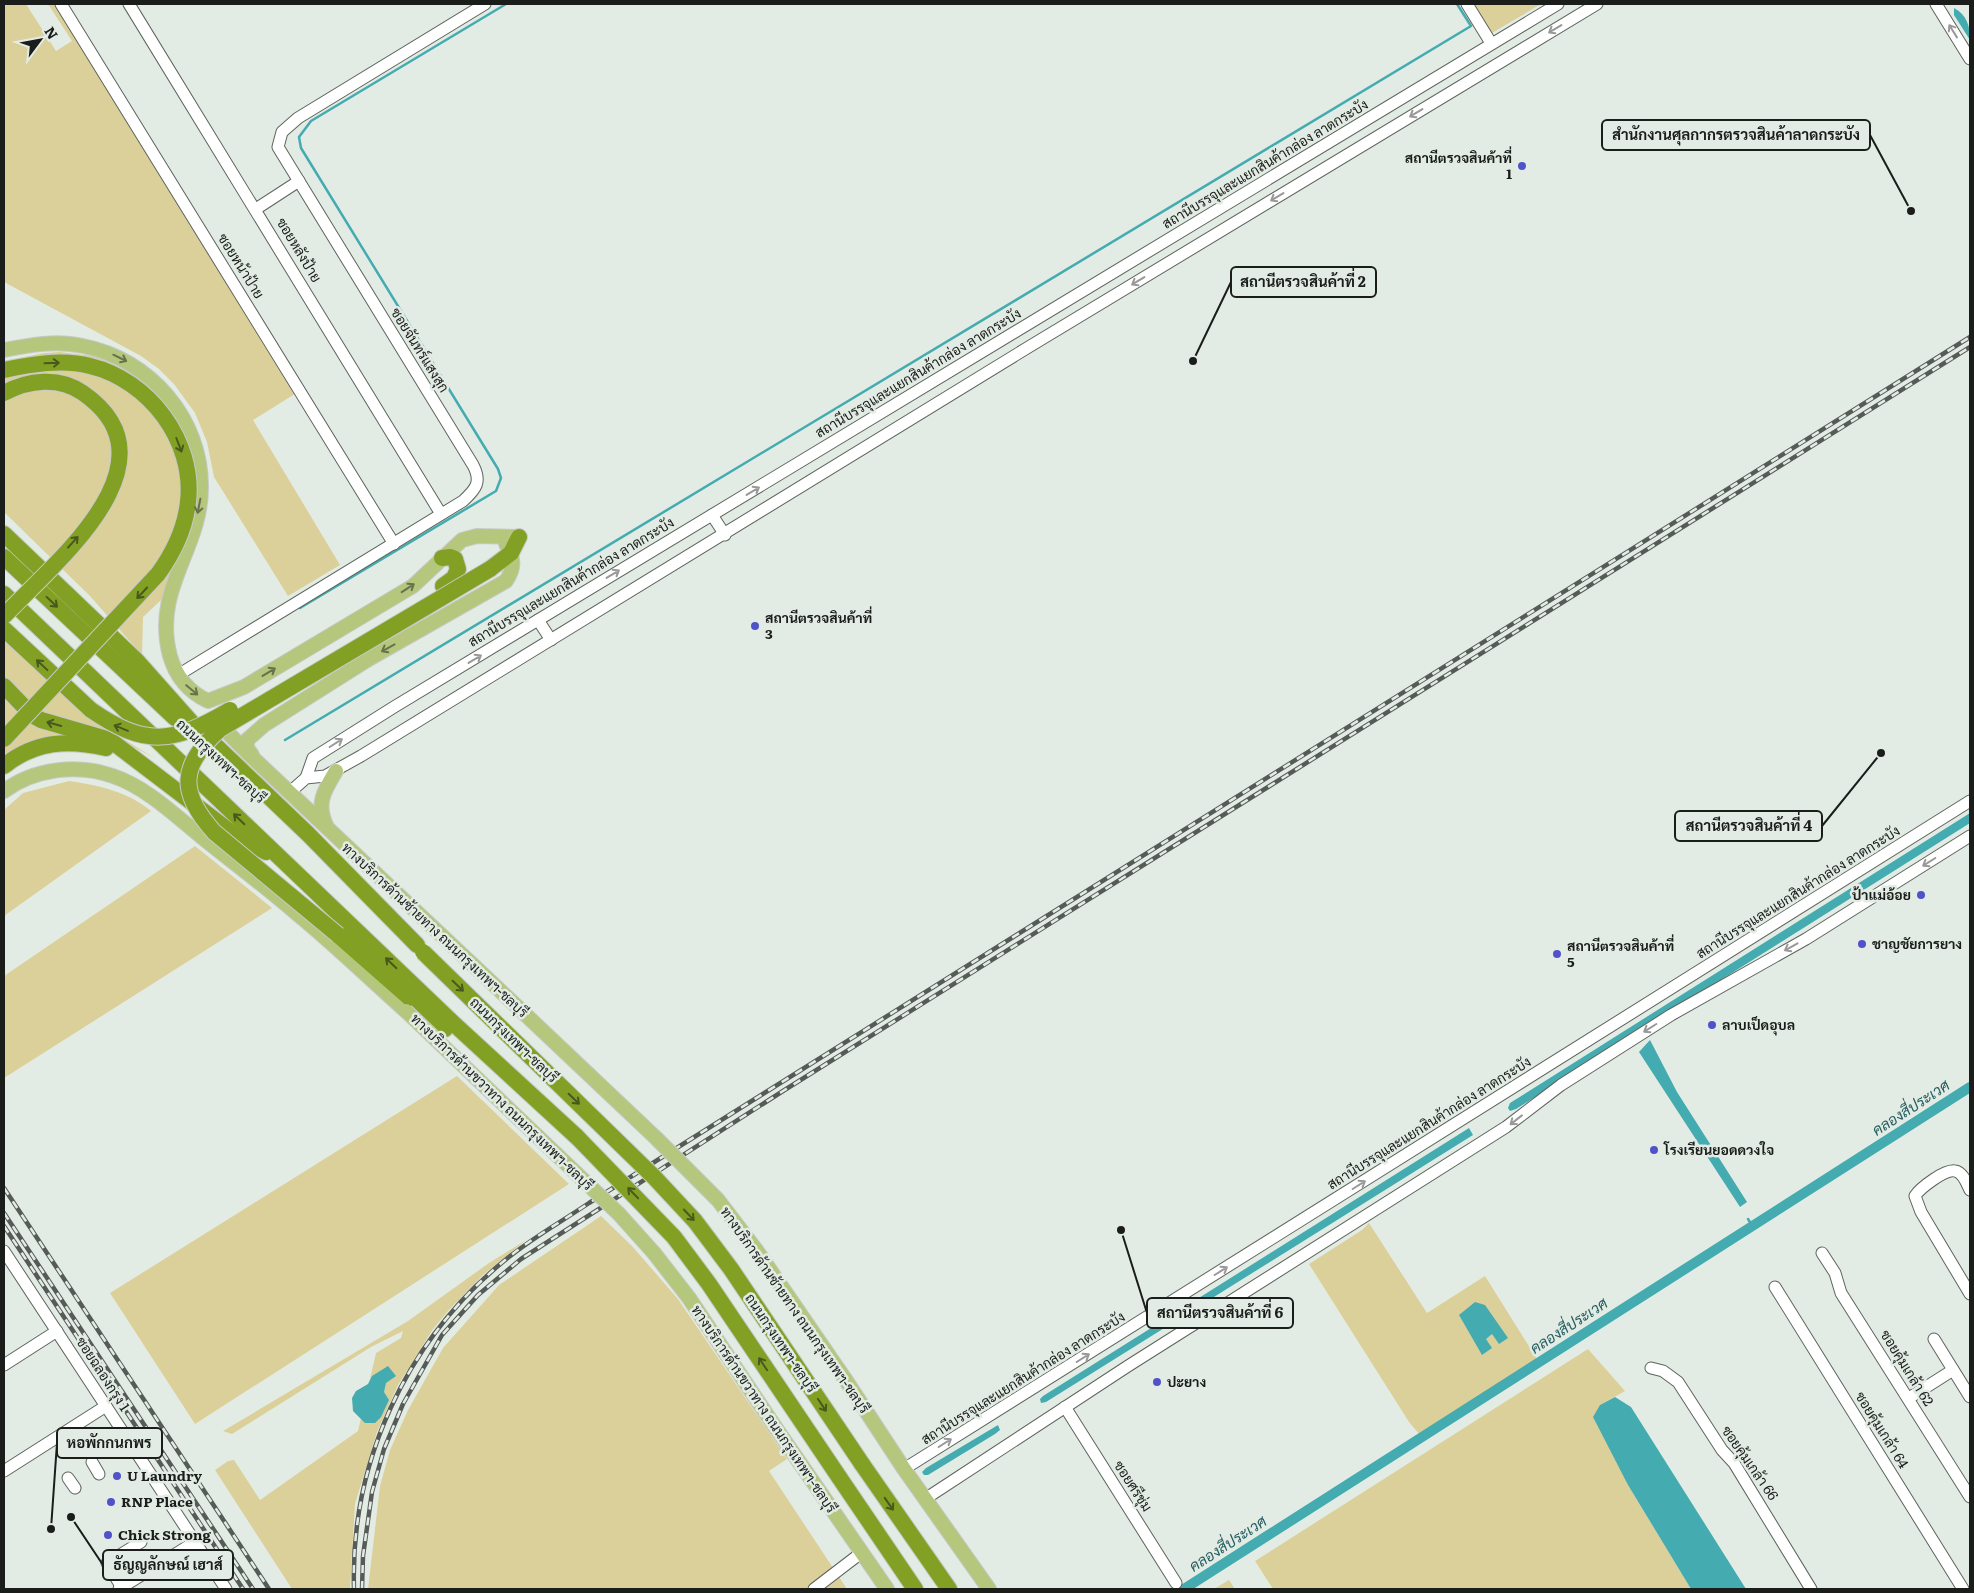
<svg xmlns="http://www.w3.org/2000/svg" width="1974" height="1593" viewBox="0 0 1974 1593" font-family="Literata,Sarabun,serif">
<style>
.green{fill:#dcd09a}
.water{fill:#44abb0}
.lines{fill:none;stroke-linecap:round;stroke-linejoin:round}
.stream{stroke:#44abb0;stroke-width:2.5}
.canal{stroke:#44abb0;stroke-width:10}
.minor-casing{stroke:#5d645d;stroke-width:13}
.major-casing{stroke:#c8c9c8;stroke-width:16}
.highway-casing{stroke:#c8c9c8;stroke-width:18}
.minor{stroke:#fff;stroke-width:11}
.major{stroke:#b4c77c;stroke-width:14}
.highway{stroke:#82a124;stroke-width:16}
.rail-casing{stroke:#575b57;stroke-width:4.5}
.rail{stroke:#e3ece4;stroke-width:2.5;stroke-dasharray:8;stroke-linecap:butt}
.major-bridge-casing{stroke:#c8c9c8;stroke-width:16;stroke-linecap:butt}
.highway-bridge-casing{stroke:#c8c9c8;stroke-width:18;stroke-linecap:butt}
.major-bridge{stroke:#b4c77c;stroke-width:14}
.highway-bridge{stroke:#82a124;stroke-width:16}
.oneway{stroke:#989998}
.oneway2{stroke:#67724b}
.oneway3{stroke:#49581e}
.poi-dot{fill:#4f52c8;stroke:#e3ece4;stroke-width:2}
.labels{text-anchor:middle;stroke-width:5;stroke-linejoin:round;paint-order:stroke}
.poi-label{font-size:14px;font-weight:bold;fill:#1a1d1a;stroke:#e3ece4;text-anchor:start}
.street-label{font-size:14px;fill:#1a1d1a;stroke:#e3ece4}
.water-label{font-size:15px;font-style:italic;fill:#255e61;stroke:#e3ece4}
.leader{fill:none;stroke:#1a1d1a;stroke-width:2}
.callout-dot{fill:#1a1d1a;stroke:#e3ece4;stroke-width:2}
.callout{fill:#e3ece4;stroke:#1a1d1a;stroke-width:2}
.callout-label{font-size:15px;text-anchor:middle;font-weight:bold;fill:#1a1d1a}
</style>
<rect width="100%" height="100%" fill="#e3ece4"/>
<g class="green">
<polygon points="10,4 26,4 56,51 72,41 48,4 61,4 298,392 253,420 340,565 288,596 214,477 207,442 195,413 174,384 159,369 141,356 4,282 4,6"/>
<polygon points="1474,4 1541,4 1492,33"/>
<polygon points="60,352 101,357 135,374 163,400 187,441 179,554 161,600 143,617 142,655 90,596 4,512 4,361 44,353"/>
<polygon points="4,638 86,716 156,759 119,739 42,712 4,679"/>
<polygon points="4,694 68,734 34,741 4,754"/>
<path d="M69,781C99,785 128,792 151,811L4,916V810L23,793Z"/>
<polygon points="195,846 272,908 4,1078 4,976"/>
<polygon points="457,1076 569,1184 195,1424 110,1293"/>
<polygon points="601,1216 632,1246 678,1299 787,1459 769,1471 847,1589 368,1589 380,1486 390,1450 408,1410 443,1348 499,1285"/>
<polygon points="1369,1223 1427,1313 1485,1276 1537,1359 1420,1435 1409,1422 1309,1264 1362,1230"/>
<polygon points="526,1240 483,1275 448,1311 433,1329 398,1385 377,1432 355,1504 350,1589 292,1589 215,1470 228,1461 234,1460 260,1500 358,1431 376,1353 401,1338 403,1331 371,1347 232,1434 223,1431 408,1321 489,1263"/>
<polygon points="1588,1349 1625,1391 1600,1405 1628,1485 1691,1589 1273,1589 1255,1561"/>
<polygon points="1229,1580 1235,1589 1214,1589"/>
</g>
<g class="water">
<path d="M1954,8C1967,15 1970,26 1970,40L1954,15Z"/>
<polygon points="1970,813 1970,823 1516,1109 1510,1111 1508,1108 1510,1103"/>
<polygon points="1650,1040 1677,1092 1747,1202 1740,1207 1639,1052"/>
<polygon points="1469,1128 1473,1135 1046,1402 1041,1403 1040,1399 1043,1396"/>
<polygon points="1475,1302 1485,1305 1508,1338 1499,1344 1492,1334 1486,1339 1492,1348 1482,1355 1459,1315"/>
<polygon points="388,1366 396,1376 386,1383 384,1392 389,1400 381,1417 375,1423 365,1423 353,1411 352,1398 356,1391 368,1384 372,1376"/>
<polygon points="1615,1397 1631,1407 1746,1589 1691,1589 1628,1485 1593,1417 1600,1405"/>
<polygon points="998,1425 1000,1430 995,1434 928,1475 924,1475 922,1472 926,1468"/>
</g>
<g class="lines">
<g class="stream">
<polyline points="300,608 496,491 501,478 498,469 301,148 299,137 311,121 506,4"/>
<polyline points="285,740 1471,26 1457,4"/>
<polyline points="1748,1219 1753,1227"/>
</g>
<polyline class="canal" points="1184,1589 1970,1087"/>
<g class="minor-casing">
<g id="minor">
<polyline points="61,4 394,544"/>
<polyline points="129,4 441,514"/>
<polyline points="1467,4 1491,43"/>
<polyline points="1936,4 1970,59"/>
<polyline points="256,209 299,181"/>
<polyline points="712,515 725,535"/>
<polyline points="538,620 551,640"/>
<path d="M178,675L463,501C476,489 482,482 473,465L278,147L282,132L298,118L485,4"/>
<polyline points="306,778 313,758 394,707 1558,4"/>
<polyline points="290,792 306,778 325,776 361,756 1027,348 1597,4"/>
<path d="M1970,1190C1967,1184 1963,1172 1955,1171C1945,1169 1920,1188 1915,1196L1921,1212L1970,1294"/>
<polyline points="4,1251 226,1589"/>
<polyline points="1822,1253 1835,1273 1841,1293 1970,1497"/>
<polyline points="1775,1287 1963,1589"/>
<polyline points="1934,1339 1970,1397"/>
<polyline points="4,1365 57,1331"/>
<polyline points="1651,1368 1663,1371 1678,1382 1722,1450 1734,1463 1811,1589"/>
<polyline points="1909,1398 1953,1370"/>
<polyline points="1065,1407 1176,1583"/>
<polyline points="92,1462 99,1474"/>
<polyline points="904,1469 1970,801"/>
<polyline points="4,1471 106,1406"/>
<polyline points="68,1478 75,1488"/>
<polyline points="925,1499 1128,1366 1506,1127 1561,1085 1671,1015 1806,939 1970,836"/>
<polyline points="122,1588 107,1563 141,1542"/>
<polyline points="119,1589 195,1542"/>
<polyline points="814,1589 861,1553"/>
</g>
</g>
<g class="major-casing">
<g id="major">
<path d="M4,350C30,345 56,340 83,346C150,359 202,419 201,488C201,550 152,589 170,656C176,677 189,692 208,701L244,687L413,586L462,540L477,536L519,537"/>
<polyline points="220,717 229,734 253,758 473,965"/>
<path d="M252,755L247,748V740L264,725L367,660L506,581C515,568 514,558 506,544"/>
<path d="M4,791C34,769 77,763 113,776C146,787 176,816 203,838C234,863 265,886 295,912C333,943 369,978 406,1011"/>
<path d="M326,825C316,803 324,791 336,771"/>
<polyline points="845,1379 904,1469 989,1589"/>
<polyline points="773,1424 887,1589"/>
</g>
</g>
<g class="highway-casing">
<g id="highway">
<polyline points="4,534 137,661 192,723 308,834 417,945"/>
<polyline points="4,557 175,718"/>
<polyline points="442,558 450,557 455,559 458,569 454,578 443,586"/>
<polyline points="490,569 511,553 519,537"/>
<polyline points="4,594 453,1023 577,1137"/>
<polyline points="4,629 91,710"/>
<polyline points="4,686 32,715 41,720 110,740 236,836 266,852"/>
<path d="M4,766C35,741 68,739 106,748"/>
<polyline points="338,935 445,1029"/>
<polyline points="862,1464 949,1589"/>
<polyline points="839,1477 915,1589"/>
</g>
</g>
<use href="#minor" class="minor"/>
<use href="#major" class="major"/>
<use href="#highway" class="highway"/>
<g class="rail-casing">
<g id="rail">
<polyline points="4,1188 269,1589"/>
<polyline points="4,1213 253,1589"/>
<polyline points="4,1226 243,1589"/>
<path d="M354,1589C350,1463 406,1341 504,1261C530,1239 561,1222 589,1203L1970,337"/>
<polyline points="362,1589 363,1556 372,1492 384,1449 403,1404 442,1335 478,1295 521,1259 783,1091 1970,347"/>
</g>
</g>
<use href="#rail" class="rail"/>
<g class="major-bridge-casing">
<g id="major-bridge">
<polyline points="473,965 656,1138 718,1200 757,1251 845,1379"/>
<polyline points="406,1011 619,1214 654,1253 689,1298 773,1424"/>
</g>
</g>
<g class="highway-bridge-casing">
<g id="highway-bridge">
<path d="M4,370C32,364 62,359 90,366C149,380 195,441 188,502C185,529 174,552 158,574L4,739"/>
<path d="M4,393C28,380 59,376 83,393C182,462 54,563 4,616"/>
<path d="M91,710C146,748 174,743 230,710"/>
<path d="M338,935L214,832C178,792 180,765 220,729L490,569"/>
<polyline points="423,952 654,1177 695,1221 731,1269 862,1464"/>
<polyline points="577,1137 674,1237 709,1284 839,1477"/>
</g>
</g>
<use href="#major-bridge" class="major-bridge"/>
<use href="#highway-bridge" class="highway-bridge"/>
</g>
<defs><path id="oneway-shaft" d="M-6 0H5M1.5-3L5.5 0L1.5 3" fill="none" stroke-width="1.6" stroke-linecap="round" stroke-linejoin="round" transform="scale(1.25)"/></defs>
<g class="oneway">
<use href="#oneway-shaft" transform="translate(1555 29) rotate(149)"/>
<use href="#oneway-shaft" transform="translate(1953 31) rotate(-122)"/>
<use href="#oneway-shaft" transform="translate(1416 113) rotate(149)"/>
<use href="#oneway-shaft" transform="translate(1277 197) rotate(149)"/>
<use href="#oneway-shaft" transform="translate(1138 281) rotate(149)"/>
<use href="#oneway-shaft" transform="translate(753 491) rotate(-31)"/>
<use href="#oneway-shaft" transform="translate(613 574) rotate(-31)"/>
<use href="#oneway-shaft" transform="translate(475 659) rotate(-31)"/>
<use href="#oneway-shaft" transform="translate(336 743) rotate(-32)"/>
<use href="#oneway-shaft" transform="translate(1929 862) rotate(148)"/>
<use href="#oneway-shaft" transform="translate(1791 947) rotate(151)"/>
<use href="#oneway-shaft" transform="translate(1650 1028) rotate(148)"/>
<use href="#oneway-shaft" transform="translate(1516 1120) rotate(142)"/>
<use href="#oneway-shaft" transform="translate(1359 1185) rotate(-32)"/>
<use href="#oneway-shaft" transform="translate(1221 1271) rotate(-32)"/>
<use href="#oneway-shaft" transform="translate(1083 1358) rotate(-32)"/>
<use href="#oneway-shaft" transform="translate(945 1443) rotate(-32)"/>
</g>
<g class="oneway2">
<use href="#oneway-shaft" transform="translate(120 358) rotate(26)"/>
<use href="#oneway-shaft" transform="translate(199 506) rotate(101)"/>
<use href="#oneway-shaft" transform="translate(408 588) rotate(-33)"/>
<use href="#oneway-shaft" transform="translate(388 648) rotate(151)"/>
<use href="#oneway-shaft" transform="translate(269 672) rotate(-31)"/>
<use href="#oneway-shaft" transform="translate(192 690) rotate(40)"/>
</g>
<g class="oneway3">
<use href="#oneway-shaft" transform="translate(52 363) rotate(-2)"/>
<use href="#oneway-shaft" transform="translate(179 445) rotate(69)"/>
<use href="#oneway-shaft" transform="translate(73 542) rotate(-48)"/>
<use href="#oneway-shaft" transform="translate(142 593) rotate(133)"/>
<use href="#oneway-shaft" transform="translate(52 602) rotate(43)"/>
<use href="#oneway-shaft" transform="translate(42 665) rotate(-137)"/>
<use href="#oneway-shaft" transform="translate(54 724) rotate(-164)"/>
<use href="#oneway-shaft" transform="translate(121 728) rotate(-158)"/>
<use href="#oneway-shaft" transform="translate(239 819) rotate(-136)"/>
<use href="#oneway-shaft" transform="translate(391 963) rotate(-136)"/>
<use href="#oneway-shaft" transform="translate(458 986) rotate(44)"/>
<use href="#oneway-shaft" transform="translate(574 1099) rotate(44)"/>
<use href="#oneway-shaft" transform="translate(633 1193) rotate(-134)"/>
<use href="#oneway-shaft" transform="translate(689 1215) rotate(47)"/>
<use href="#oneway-shaft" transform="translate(763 1364) rotate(-124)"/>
<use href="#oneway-shaft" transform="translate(822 1405) rotate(56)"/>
<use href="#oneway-shaft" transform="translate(889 1504) rotate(55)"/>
</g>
<g class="poi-dot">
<circle cx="1522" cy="166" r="5"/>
<circle cx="755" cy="626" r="5"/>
<circle cx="1921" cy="895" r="5"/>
<circle cx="1862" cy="944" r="5"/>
<circle cx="1557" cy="954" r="5"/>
<circle cx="1712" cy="1025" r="5"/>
<circle cx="1654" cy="1150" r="5"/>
<circle cx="1157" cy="1382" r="5"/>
<circle cx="117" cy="1476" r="5"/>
<circle cx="111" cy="1502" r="5"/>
<circle cx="108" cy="1535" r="5"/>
</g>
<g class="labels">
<g class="poi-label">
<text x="1512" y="163" text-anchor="end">สถานีตรวจสินค้าที่<tspan x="1512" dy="16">1</tspan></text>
<text x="765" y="623">สถานีตรวจสินค้าที่<tspan x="765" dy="16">3</tspan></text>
<text x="1911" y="900" text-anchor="end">ป้าแม่อ้อย</text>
<text x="1872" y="949">ชาญชัยการยาง</text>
<text x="1567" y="951">สถานีตรวจสินค้าที่<tspan x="1567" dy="16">5</tspan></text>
<text x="1722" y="1030">ลาบเป็ดอุบล</text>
<text x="1664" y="1155">โรงเรียนยอดดวงใจ</text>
<text x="1167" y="1387">ปะยาง</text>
<text x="127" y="1481">U Laundry</text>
<text x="121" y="1507">RNP Place</text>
<text x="118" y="1540">Chick Strong</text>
</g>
<g class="street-label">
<text transform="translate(1265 164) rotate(-31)" y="5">สถานีบรรจุและแยกสินค้ากล่อง ลาดกระบัง</text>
<text transform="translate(299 250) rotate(59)" y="5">ซอยหลังป้าย</text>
<text transform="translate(241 266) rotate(58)" y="5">ซอยหน้าป้าย</text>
<text transform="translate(420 350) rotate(58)" y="5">ซอยจันทร์แสงสุก</text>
<text transform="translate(918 373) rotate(-31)" y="5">สถานีบรรจุและแยกสินค้ากล่อง ลาดกระบัง</text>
<text transform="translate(571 582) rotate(-31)" y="5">สถานีบรรจุและแยกสินค้ากล่อง ลาดกระบัง</text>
<text transform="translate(221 761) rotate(43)" y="5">ถนนกรุงเทพฯ-ชลบุรี</text>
<text transform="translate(1798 892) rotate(-32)" y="5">สถานีบรรจุและแยกสินค้ากล่อง ลาดกระบัง</text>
<text transform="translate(435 930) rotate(43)" y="5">ทางบริการด้านซ้ายทาง ถนนกรุงเทพฯ-ชลบุรี</text>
<text transform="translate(514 1040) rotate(44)" y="5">ถนนกรุงเทพฯ-ชลบุรี</text>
<text transform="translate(502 1102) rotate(44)" y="5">ทางบริการด้านขวาทาง ถนนกรุงเทพฯ-ชลบุรี</text>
<text transform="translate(1429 1123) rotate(-32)" y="5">สถานีบรรจุและแยกสินค้ากล่อง ลาดกระบัง</text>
<text transform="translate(795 1310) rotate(55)" y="5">ทางบริการด้านซ้ายทาง ถนนกรุงเทพฯ-ชลบุรี</text>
<text transform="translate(781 1343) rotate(56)" y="5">ถนนกรุงเทพฯ-ชลบุรี</text>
<text transform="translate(1907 1368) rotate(58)" y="5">ซอยคุ้มเกล้า 62</text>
<text transform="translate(103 1374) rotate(57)" y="5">ซอยฉลองกรุง 1</text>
<text transform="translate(1023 1378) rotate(-32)" y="5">สถานีบรรจุและแยกสินค้ากล่อง ลาดกระบัง</text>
<text transform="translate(764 1409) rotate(56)" y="5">ทางบริการด้านขวาทาง ถนนกรุงเทพฯ-ชลบุรี</text>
<text transform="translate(1882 1430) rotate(58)" y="5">ซอยคุ้มเกล้า 64</text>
<text transform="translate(1750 1463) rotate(55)" y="5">ซอยคุ้มเกล้า 66</text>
<text transform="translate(1133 1486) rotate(57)" y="5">ซอยศรีชุ่ม</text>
</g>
<g class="water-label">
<text transform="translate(1911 1108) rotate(-33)" y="5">คลองสี่ประเวศ</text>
<text transform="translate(1569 1326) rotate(-33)" y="5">คลองสี่ประเวศ</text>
<text transform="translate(1228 1544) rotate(-33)" y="5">คลองสี่ประเวศ</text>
</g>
</g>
<path class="leader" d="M1911 211L1870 135M1193 361L1231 282M1881 753L1822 826M1121 1230L1147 1313M51 1529L57 1443M71 1517L103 1565"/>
<g class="callout-dot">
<circle cx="1911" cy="211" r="5"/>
<circle cx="1193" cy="361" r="5"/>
<circle cx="1881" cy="753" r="5"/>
<circle cx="1121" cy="1230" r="5"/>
<circle cx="51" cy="1529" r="5"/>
<circle cx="71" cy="1517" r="5"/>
</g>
<g class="callout">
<rect x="1602" y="120" width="268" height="30" rx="5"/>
<rect x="1231" y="267" width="145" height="30" rx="5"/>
<rect x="1675" y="811" width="147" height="30" rx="5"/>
<rect x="1147" y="1298" width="146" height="30" rx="5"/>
<rect x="57" y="1428" width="105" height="30" rx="5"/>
<rect x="103" y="1550" width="130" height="30" rx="5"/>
</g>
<g class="callout-label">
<text x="1736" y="140">สำนักงานศุลกากรตรวจสินค้าลาดกระบัง</text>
<text x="1303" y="287">สถานีตรวจสินค้าที่ 2</text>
<text x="1749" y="831">สถานีตรวจสินค้าที่ 4</text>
<text x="1220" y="1318">สถานีตรวจสินค้าที่ 6</text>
<text x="109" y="1448">หอพักกนกพร</text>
<text x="168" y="1570">ธัญญลักษณ์ เฮาส์</text>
</g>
<rect width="1974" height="1593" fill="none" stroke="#1a1d1a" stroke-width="10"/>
<g transform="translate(40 40) rotate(58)" stroke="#e3ece4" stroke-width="4" paint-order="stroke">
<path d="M0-4L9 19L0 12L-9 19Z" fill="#1a1d1a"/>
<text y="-8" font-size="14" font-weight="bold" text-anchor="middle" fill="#1a1d1a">N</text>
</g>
</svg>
